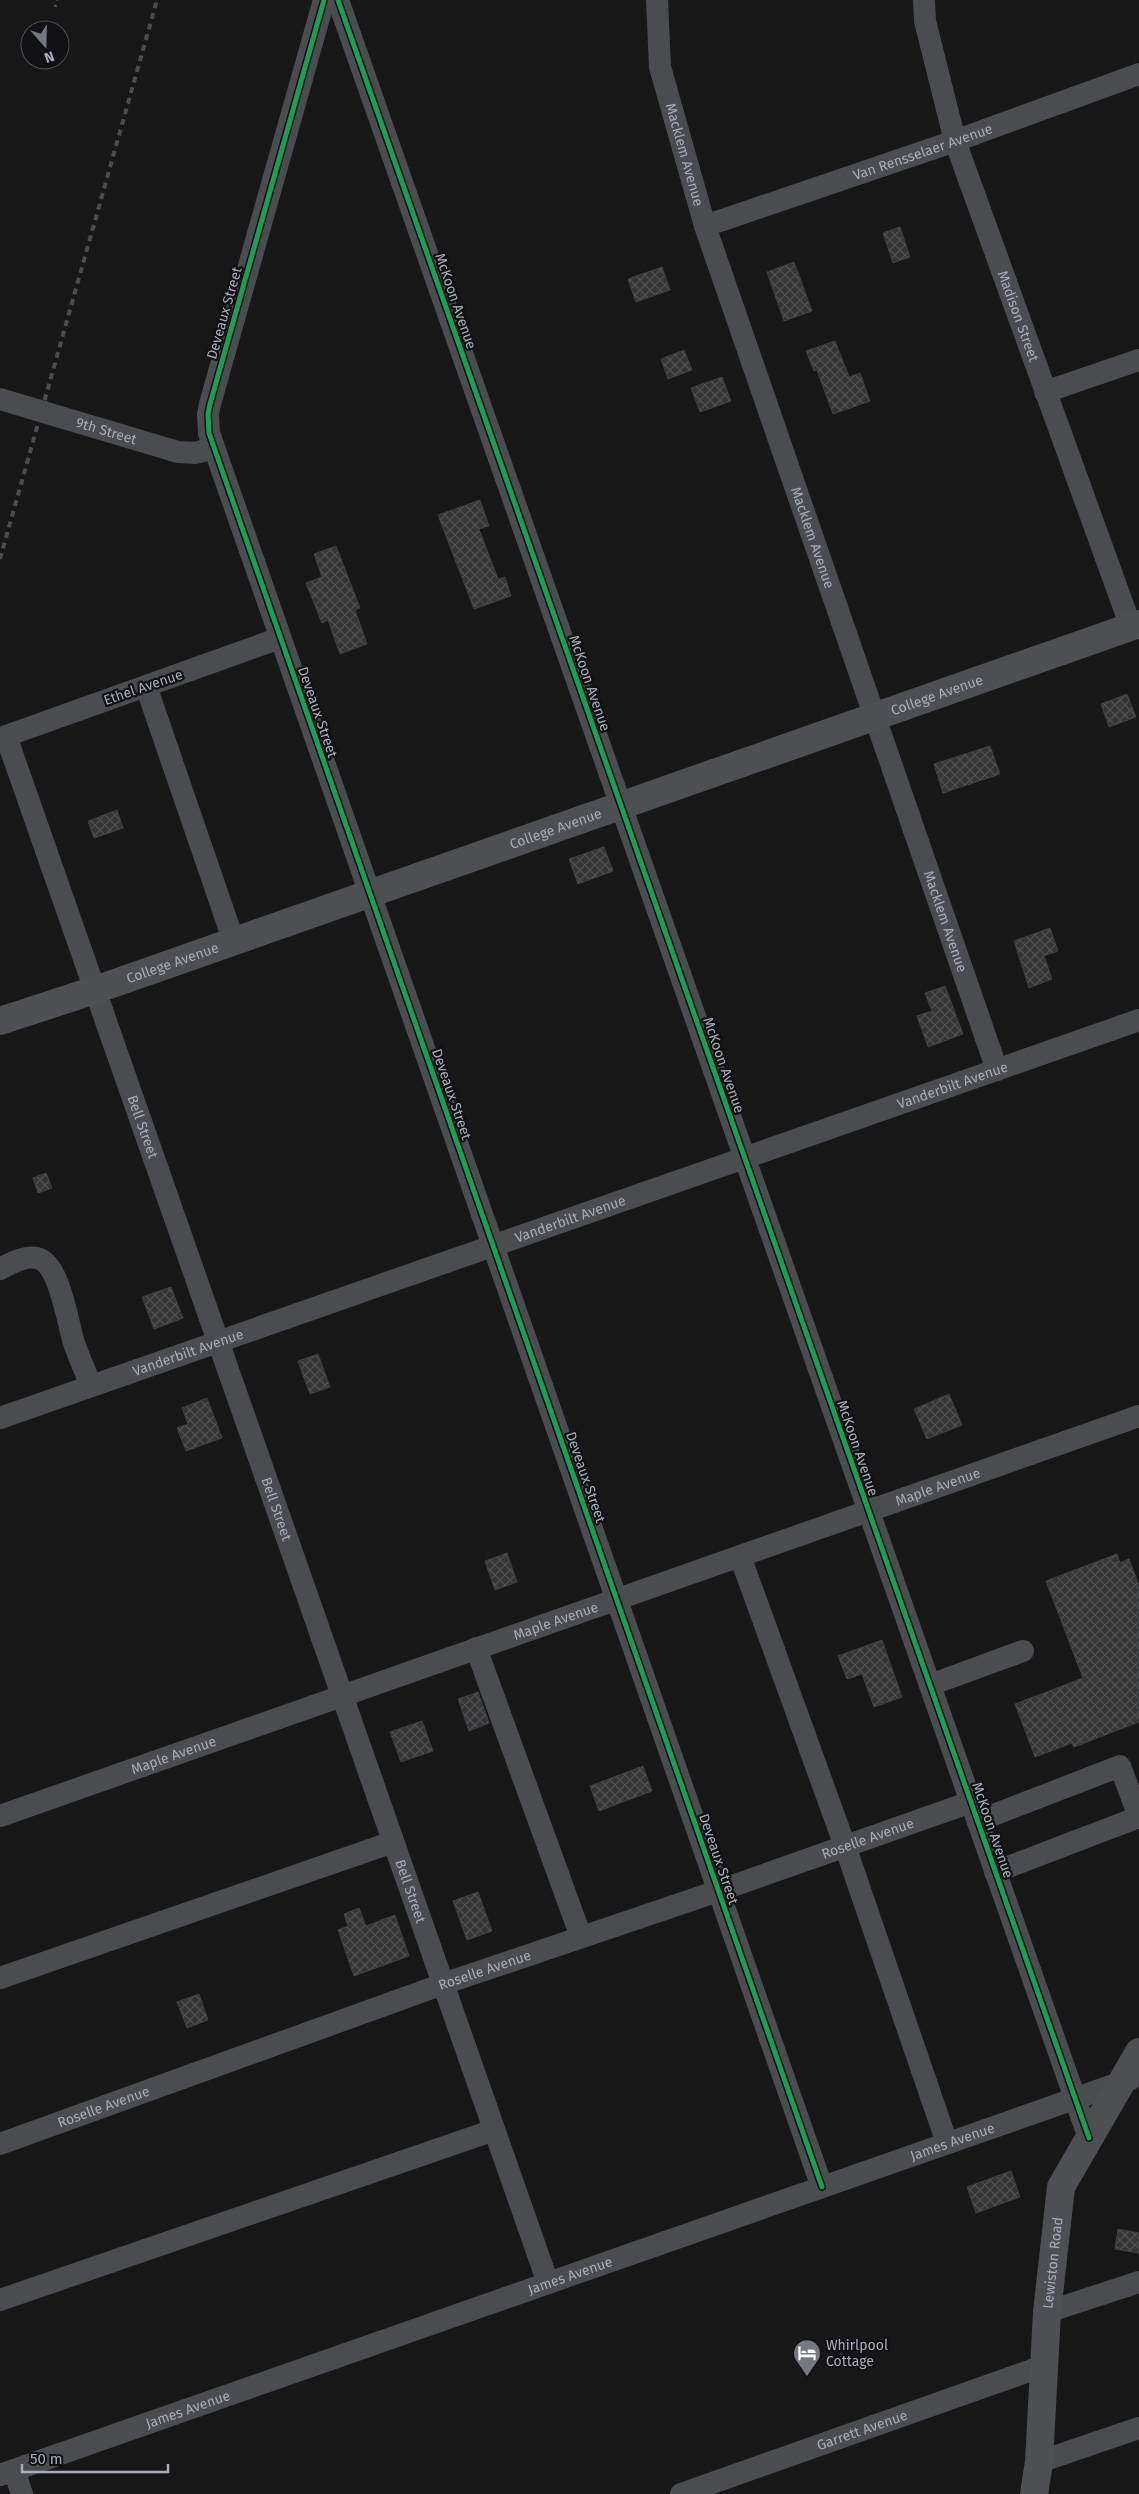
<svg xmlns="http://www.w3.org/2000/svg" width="1139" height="2494" viewBox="0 0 1139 2494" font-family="'Fira Sans',sans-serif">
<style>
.building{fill:url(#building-cross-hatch);stroke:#3f4043}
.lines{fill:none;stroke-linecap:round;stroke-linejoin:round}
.path{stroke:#4d4e52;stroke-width:3;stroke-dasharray:2.5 4;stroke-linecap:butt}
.minor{stroke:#4b4c50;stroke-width:22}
.major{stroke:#4d4f52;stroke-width:28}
.rail{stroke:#4b4c4f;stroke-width:4;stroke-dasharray:6 5;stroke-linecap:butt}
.cycleway-casing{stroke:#111113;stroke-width:8}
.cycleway{stroke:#1a9f57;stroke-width:5}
.labels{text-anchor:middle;stroke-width:4.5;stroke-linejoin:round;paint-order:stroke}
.street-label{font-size:14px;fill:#a8adb8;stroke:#111113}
.poi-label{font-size:14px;fill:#a8adb8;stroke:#111113;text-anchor:start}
</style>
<defs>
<pattern id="building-cross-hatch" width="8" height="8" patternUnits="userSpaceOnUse" patternTransform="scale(1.25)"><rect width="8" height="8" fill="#353536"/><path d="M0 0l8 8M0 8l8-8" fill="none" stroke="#4f5051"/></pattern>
</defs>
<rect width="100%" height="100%" fill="#171717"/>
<g class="building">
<polygon points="900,227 910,257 893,263 883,233"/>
<polygon points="794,262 812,311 784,321 767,272"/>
<polygon points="662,267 670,290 636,302 628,279"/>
<polygon points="835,341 849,377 860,373 870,401 833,414 817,370 814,371 806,351"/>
<polygon points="684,350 692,370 668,379 661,359"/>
<polygon points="722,377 731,401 700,412 691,388"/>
<polygon points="480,500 489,526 479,529 498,579 505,577 511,596 474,609 438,515"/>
<polygon points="336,546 360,608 355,610 367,644 340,654 328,620 322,623 306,583 322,577 314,554"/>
<polygon points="1127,694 1136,717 1109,727 1101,704"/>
<polygon points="990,746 1000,774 943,793 934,764"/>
<polygon points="117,810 123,828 94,838 88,821"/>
<polygon points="604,847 613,871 578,884 569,859"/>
<polygon points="1050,928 1058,951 1044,956 1052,979 1029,988 1014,941"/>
<polygon points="945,986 963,1034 928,1047 917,1016 932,1011 925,993"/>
<polygon points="46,1173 52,1188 38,1193 33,1178"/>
<polygon points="171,1287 183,1318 154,1329 142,1297"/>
<polygon points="318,1354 330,1387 310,1394 298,1361"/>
<polygon points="949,1394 962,1425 927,1439 914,1409"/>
<polygon points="207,1398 222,1438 186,1451 177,1428 188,1424 182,1408"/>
<polygon points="507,1553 517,1582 495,1590 485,1561"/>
<polygon points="1117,1554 1120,1563 1129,1559 1139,1585 1139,1722 1074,1747 1072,1743 1035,1757 1015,1704 1083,1678 1046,1581"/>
<polygon points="882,1640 902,1697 874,1707 862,1674 847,1679 838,1656"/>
<polygon points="478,1692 489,1723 469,1731 458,1699"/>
<polygon points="422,1721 433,1751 401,1762 390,1732"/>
<polygon points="643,1766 652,1791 599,1811 590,1786"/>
<polygon points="478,1892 492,1931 467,1940 453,1901"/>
<polygon points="359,1908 366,1926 395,1915 409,1956 354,1976 338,1930 348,1926 344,1914"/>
<polygon points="199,1994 208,2020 187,2028 177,2002"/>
<polygon points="1011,2171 1020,2197 976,2213 967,2187"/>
<polygon points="1118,2229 1139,2233 1139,2253 1115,2249"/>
</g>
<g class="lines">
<polyline class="path" points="55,7 57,0"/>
<g class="minor">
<polyline points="324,0 210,404 208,414 209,433 822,2187"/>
<polyline points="338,0 1089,2138"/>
<path id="s1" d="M657,0L660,67L705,226L997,1070"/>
<path id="s2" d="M924,0L925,21L955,141L1131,627"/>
<path id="s3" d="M705,226L955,141L1139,74"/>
<polyline points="1045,392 1139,360"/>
<path id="s4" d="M0,399L178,452L195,453L214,448"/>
<path id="s5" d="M280,638L6,736L548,2283"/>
<polyline points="146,686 234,942"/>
<path d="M0,1269C11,1263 27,1254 40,1259C60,1267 68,1324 74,1343C79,1358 86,1372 91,1386"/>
<path id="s6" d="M0,1418L1139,1020"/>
<polyline points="740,1556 845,1846 947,2143"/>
<polyline points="476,1648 581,1937"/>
<polyline points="930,1685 1023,1651"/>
<path id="s7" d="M0,1816L1139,1416"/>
<polyline points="978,1821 1120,1766 1139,1817 995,1872"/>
<polyline points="0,1978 393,1842"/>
<path id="s8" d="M0,2144L443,1984L718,1891L971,1802"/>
<polyline points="0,2300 494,2130"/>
<polyline points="1047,2312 1139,2282"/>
<polyline points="1039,2462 1139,2428"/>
<polyline points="14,2470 22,2494"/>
<path id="s9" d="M0,2475L1131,2079"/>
<path id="s10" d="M681,2494L1043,2366"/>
</g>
<g class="major">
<path id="s11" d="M0,1021L95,990L1139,624"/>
<path id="s12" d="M1034,2494L1039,2462L1047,2312L1061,2187L1139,2052"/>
</g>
<polyline class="rail" points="0,559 157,0"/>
<g class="cycleway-casing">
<g id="cycleway">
<polyline points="324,0 210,404 208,414 209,433 822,2187"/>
<polyline points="338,0 1089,2138"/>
</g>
</g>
<use href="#cycleway" class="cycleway"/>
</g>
<defs>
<g id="hotel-pin" transform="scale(1.4375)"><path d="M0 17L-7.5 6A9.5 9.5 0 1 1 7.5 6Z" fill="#757880" stroke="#111113"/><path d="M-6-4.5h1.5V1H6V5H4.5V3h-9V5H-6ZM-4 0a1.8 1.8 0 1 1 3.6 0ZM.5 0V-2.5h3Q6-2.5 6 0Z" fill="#fff"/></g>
</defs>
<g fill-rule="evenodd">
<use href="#hotel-pin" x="807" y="2353"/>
</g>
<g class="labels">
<g class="street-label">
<text dy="5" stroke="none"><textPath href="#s3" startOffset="230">Van Rensselaer Avenue</textPath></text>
<text dy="5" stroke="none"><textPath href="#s1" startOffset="158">Macklem Avenue</textPath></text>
<text transform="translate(456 301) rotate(71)" y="5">McKoon Avenue</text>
<text transform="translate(224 313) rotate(-74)" y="5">Deveaux Street</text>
<text dy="5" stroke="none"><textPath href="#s2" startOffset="331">Madison Street</textPath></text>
<text dy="5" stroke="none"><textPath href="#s4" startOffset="111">9th Street</textPath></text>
<text dy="5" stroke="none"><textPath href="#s1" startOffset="562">Macklem Avenue</textPath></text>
<text transform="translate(590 683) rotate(71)" y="5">McKoon Avenue</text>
<text transform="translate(143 687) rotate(-19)" y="5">Ethel Avenue</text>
<text dy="5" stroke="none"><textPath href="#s11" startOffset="992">College Avenue</textPath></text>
<text transform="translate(318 712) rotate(71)" y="5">Deveaux Street</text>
<text dy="5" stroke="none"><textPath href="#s11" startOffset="588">College Avenue</textPath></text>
<text dy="5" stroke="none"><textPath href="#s1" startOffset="968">Macklem Avenue</textPath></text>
<text dy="5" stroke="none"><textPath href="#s11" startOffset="182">College Avenue</textPath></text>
<text transform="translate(724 1065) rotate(71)" y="5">McKoon Avenue</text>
<text dy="5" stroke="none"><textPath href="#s6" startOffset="1009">Vanderbilt Avenue</textPath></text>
<text transform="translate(452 1094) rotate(71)" y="5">Deveaux Street</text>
<text dy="5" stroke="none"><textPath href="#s5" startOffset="705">Bell Street</textPath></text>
<text dy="5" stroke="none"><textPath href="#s6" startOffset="604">Vanderbilt Avenue</textPath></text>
<text dy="5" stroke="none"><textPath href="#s6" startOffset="199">Vanderbilt Avenue</textPath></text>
<text transform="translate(858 1448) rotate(71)" y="5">McKoon Avenue</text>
<text transform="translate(586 1477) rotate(71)" y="5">Deveaux Street</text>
<text dy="5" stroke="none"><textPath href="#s7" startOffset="994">Maple Avenue</textPath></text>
<text dy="5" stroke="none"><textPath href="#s5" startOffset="1110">Bell Street</textPath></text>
<text dy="5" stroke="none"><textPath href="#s7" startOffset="589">Maple Avenue</textPath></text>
<text dy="5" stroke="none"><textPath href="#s7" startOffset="184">Maple Avenue</textPath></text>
<text transform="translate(993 1830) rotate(71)" y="5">McKoon Avenue</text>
<text dy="5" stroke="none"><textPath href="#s8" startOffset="920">Roselle Avenue</textPath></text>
<text transform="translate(719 1859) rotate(71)" y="5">Deveaux Street</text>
<text dy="5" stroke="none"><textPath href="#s5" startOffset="1515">Bell Street</textPath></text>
<text dy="5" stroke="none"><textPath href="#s8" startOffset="515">Roselle Avenue</textPath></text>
<text dy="5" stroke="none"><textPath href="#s8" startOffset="110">Roselle Avenue</textPath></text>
<text dy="5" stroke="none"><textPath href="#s9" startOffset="1009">James Avenue</textPath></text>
<text dy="5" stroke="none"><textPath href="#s12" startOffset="232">Lewiston Road</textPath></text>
<text dy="5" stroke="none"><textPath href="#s9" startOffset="604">James Avenue</textPath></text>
<text dy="5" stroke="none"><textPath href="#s9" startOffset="199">James Avenue</textPath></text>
<text dy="5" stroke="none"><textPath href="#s10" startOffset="192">Garrett Avenue</textPath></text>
</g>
<g class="poi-label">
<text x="826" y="2350">Whirlpool<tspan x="826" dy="16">Cottage</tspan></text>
</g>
</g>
<g transform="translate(45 45) rotate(160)"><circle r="24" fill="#111113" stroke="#4d4f55"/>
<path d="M0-4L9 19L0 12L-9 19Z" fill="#757880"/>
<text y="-8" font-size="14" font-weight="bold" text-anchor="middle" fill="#a8adb8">N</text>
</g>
<path d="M22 2464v8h146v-8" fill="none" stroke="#a8adb8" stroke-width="2.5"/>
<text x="30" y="2464" font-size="15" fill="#a8adb8" stroke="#111113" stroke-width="4" paint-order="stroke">50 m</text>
</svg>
